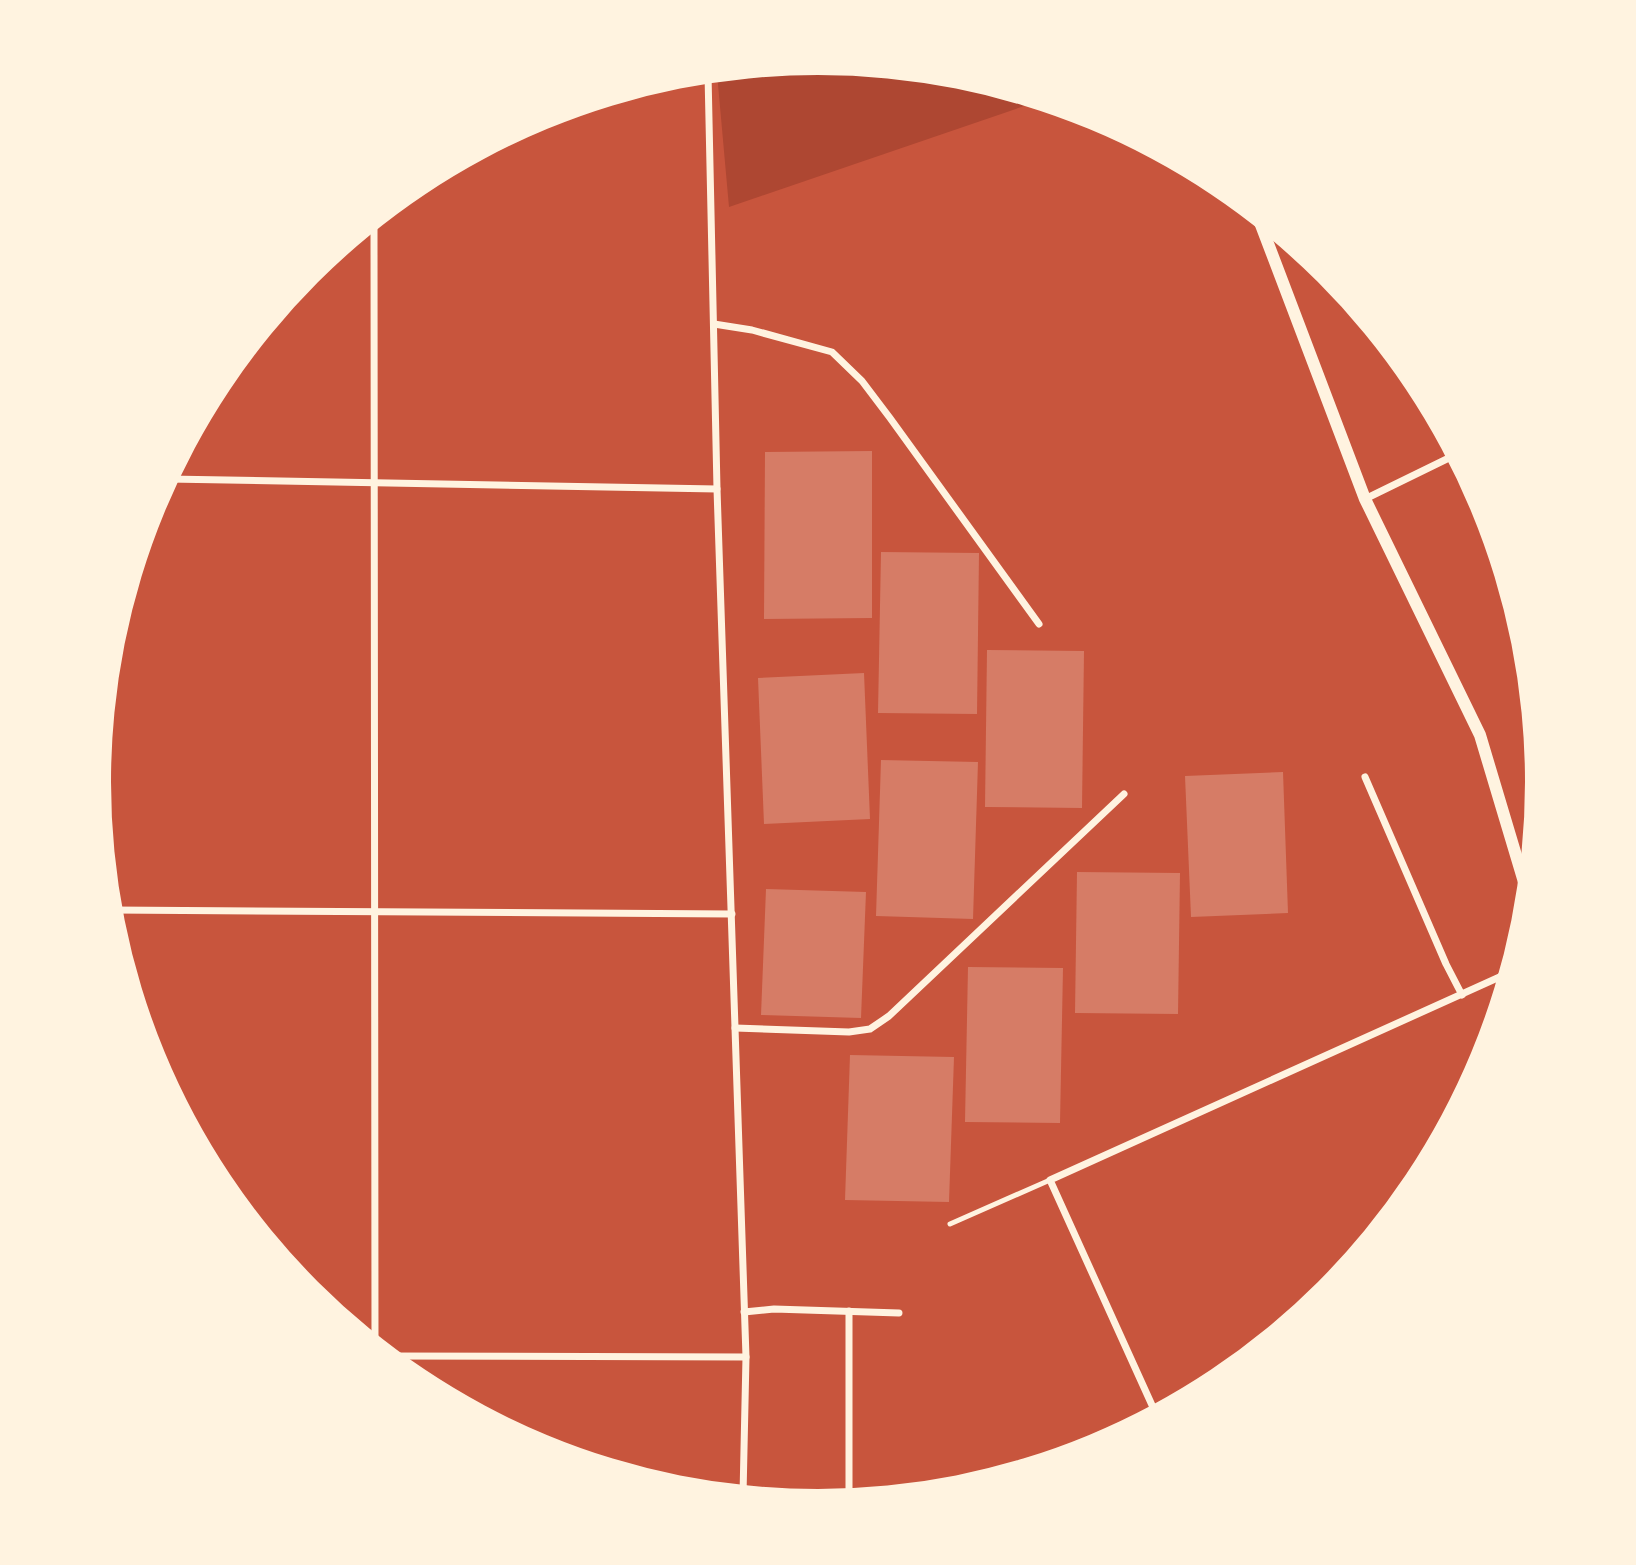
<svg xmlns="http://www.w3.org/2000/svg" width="1636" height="1565" viewBox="0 0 1636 1565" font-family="'Space Grotesk',sans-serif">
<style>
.green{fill:#ae4732}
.building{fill:#d67c66}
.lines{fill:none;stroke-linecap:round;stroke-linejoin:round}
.service{stroke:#fff3e0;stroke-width:5}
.minor{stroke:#fff3e0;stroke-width:7}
.tertiary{stroke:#fff3e0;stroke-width:12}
</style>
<rect width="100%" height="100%" fill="#c8553d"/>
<polygon class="green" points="818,63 959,77 1029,98 1033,103 729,207 717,73"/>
<g class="building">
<polygon points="872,451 872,618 764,619 765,452"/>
<polygon points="881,552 979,553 977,714 878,713"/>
<polygon points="987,650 1084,651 1082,808 985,807"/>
<polygon points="864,673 870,819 764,824 758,678"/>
<polygon points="881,760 978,762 973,919 876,916"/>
<polygon points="1283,772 1288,913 1191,917 1185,776"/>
<polygon points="1077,872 1180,873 1178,1014 1075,1013"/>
<polygon points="766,889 866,892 861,1018 761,1015"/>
<polygon points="968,967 1063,968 1060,1123 965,1122"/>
<polygon points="850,1055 954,1057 949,1202 845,1200"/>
</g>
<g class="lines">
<polyline class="service" points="950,1224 1050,1180"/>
<g class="minor">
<polyline points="708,74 717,489 746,1357 743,1495"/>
<polyline points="374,221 375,1345"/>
<polyline points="714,324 752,330 832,352 862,381 890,418 1039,624"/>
<polyline points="168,479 717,489"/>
<polyline points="1365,499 1455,455"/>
<polyline points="1365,777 1446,964 1462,995"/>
<polyline points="111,910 732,914"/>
<polyline points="735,1028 849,1032 870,1029 889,1016 1124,794"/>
<polyline points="849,1311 849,1499"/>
<polyline points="744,1312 774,1309 899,1313"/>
<polyline points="388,1356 746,1357"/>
<polyline points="1156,1414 1050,1180 1504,975"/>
<polyline points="1080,1451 1127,1429"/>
</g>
<g class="tertiary">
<polyline points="1258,217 1365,499 1480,735 1527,892"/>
<polyline points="1504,976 1507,977"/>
</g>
</g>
<path d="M0 0H1636V1565H0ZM111 782a707 707 0 1 1 1414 0a707 707 0 1 1-1414 0Z" fill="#fff3e0" fill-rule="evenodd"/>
</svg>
